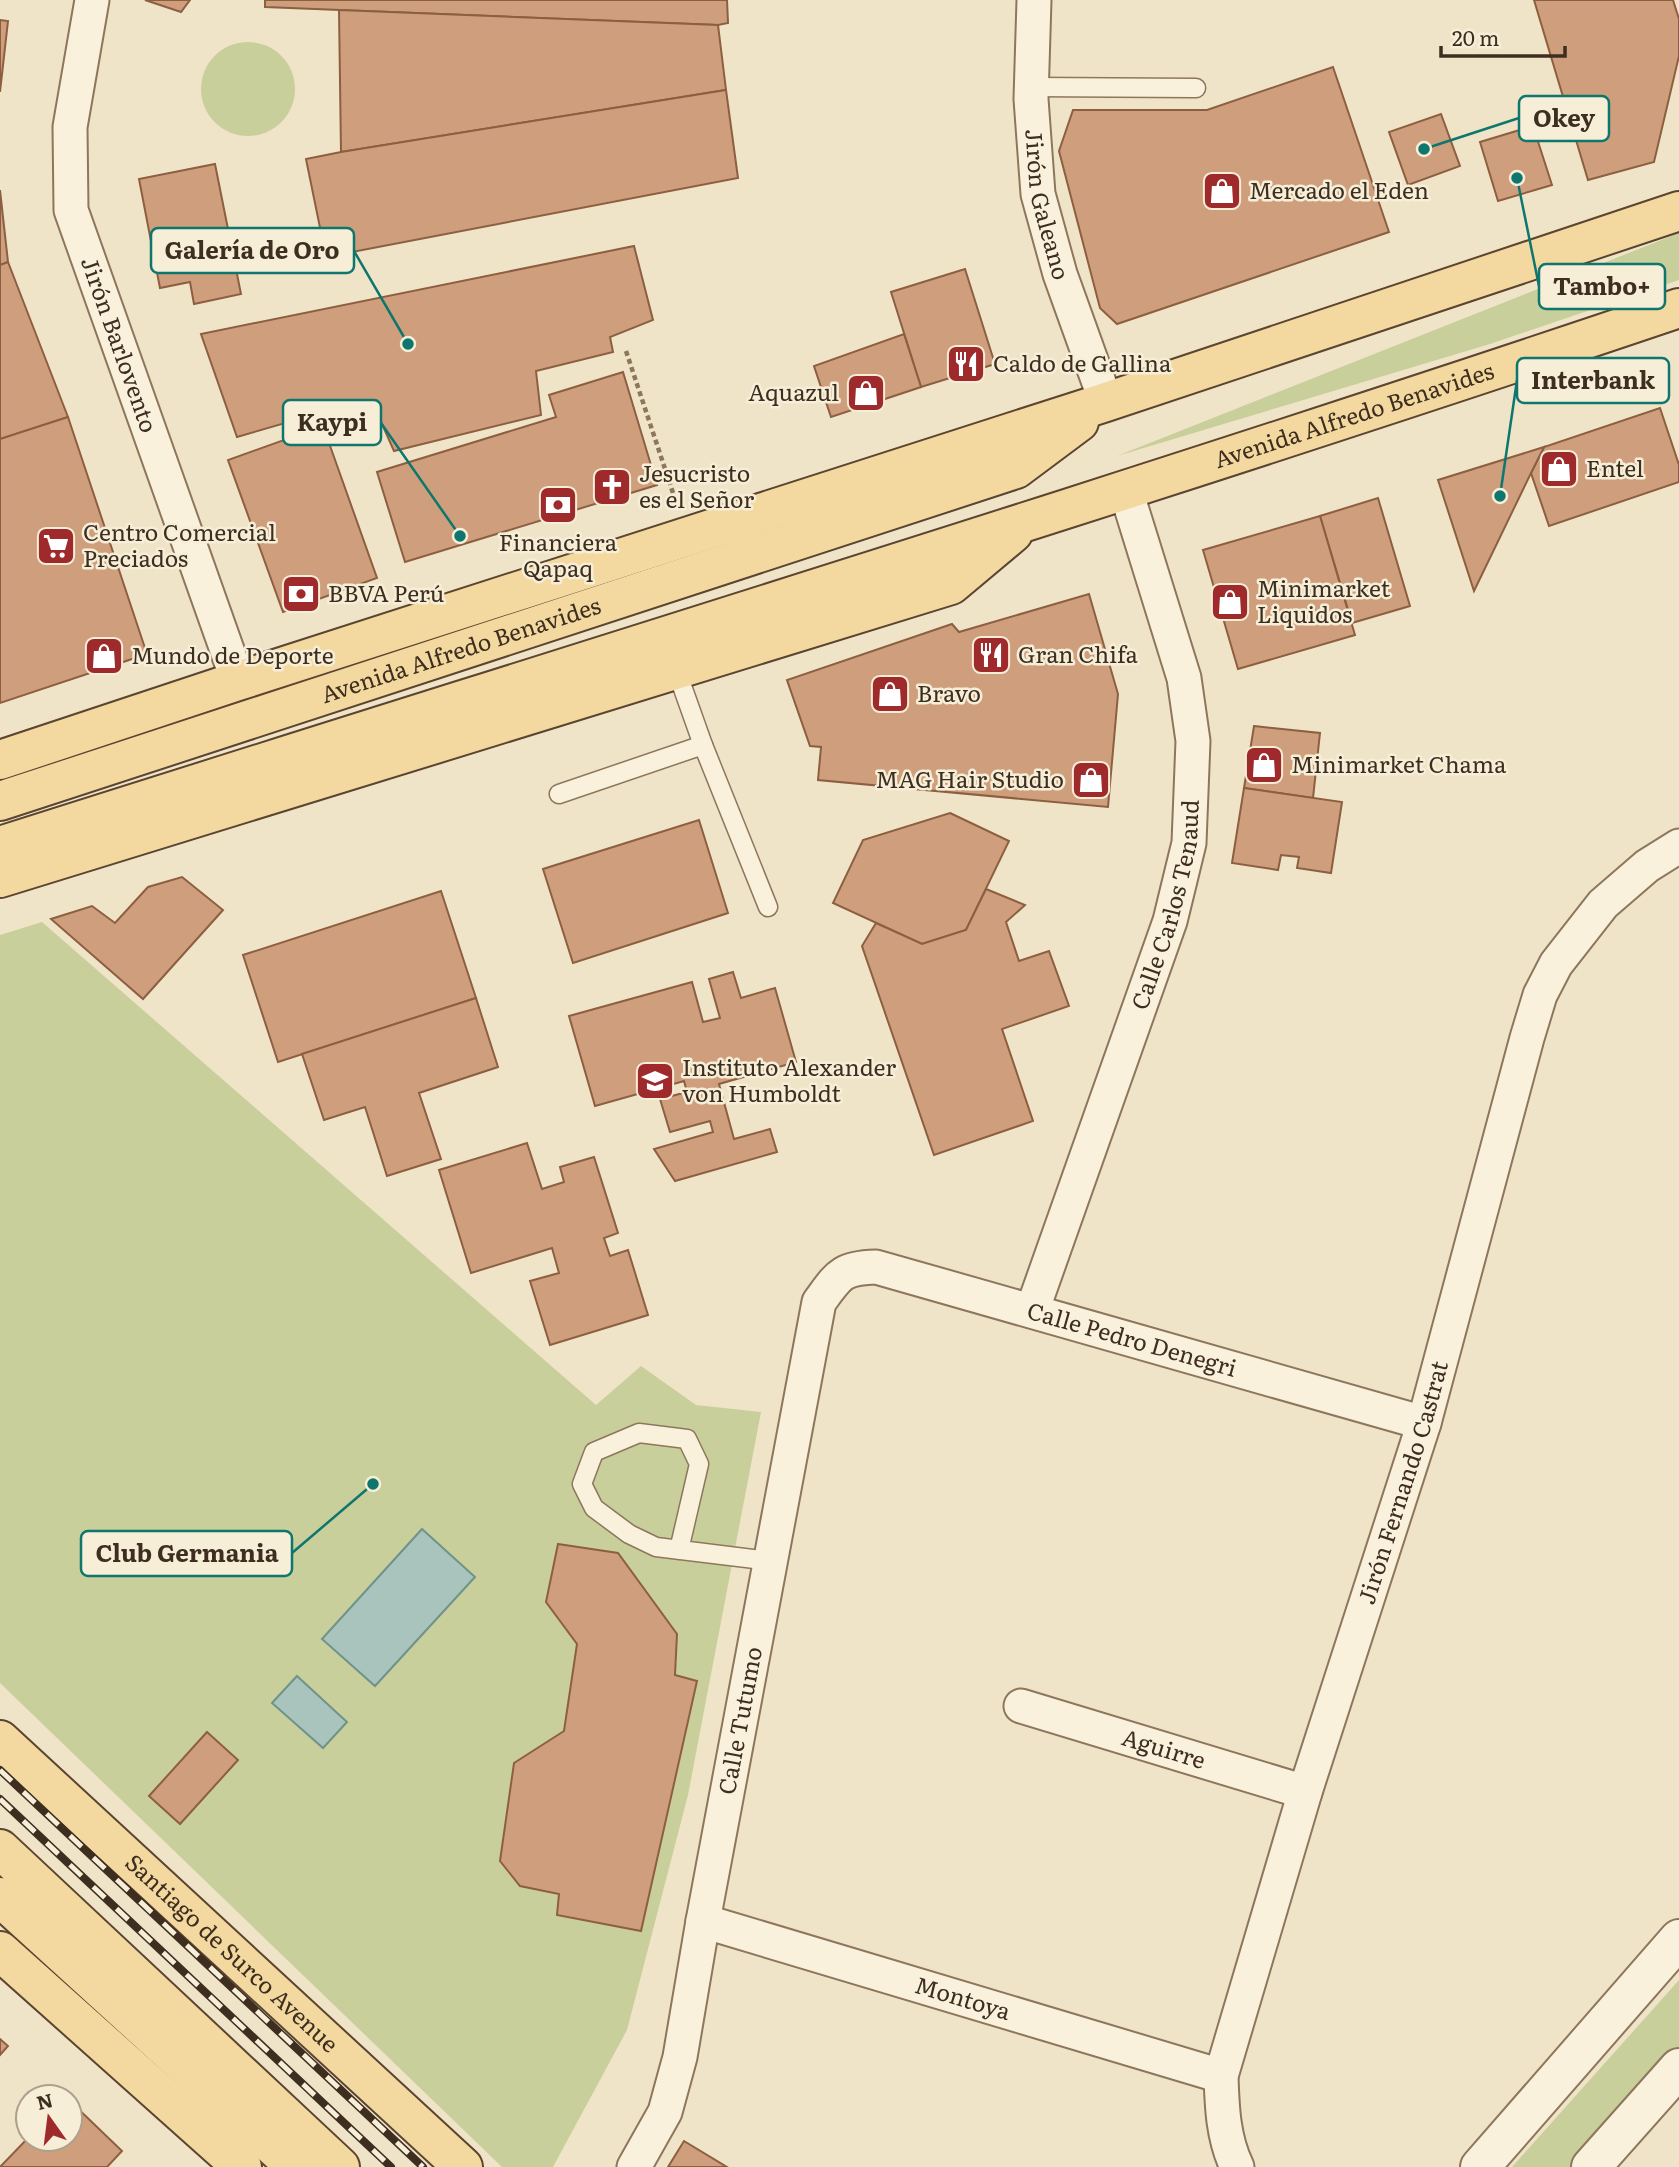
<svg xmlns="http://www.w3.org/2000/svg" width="1679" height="2167" viewBox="0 0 1679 2167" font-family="Literata,serif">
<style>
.green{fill:#c9cf9b}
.water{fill:#a9c4bc;stroke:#6f938a;stroke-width:2}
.building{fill:#cf9f7d;stroke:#8d5f41;stroke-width:2}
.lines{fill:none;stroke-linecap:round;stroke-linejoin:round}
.service-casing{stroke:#8d765c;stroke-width:21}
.minor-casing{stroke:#8d765c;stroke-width:37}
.tertiary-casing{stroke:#8d765c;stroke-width:42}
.primary-casing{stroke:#5b4430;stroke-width:42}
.path{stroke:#8d765c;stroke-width:4.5;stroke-dasharray:5 3.5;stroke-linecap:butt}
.service{stroke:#faf1dc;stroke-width:18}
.minor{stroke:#faf1dc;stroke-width:33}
.tertiary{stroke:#faf1dc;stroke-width:38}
.primary{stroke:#f3d9a0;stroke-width:38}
.rail-casing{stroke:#3d2e20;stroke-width:8}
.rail{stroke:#f7eed8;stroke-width:5;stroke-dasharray:16;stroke-linecap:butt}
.labels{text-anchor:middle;stroke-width:5;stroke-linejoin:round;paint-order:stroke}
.poi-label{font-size:23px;fill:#3d2e20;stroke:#f7eed8;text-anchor:start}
.street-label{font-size:23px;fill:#3d2e20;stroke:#f7eed8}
.leader{fill:none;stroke:#0f766e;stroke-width:2.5}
.callout-dot{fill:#0f766e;stroke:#f7eed8;stroke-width:2.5}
.callout{fill:#f7eed8;stroke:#0f766e;stroke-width:2.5}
.callout-label{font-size:24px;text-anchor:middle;font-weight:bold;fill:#3d2e20}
</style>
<rect width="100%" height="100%" fill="#f0e4c8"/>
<g class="green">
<circle cx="248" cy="89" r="47"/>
<polygon points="1679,233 1679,280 1490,344 1117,456"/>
<polygon points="42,922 596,1405 641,1366 696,1405 761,1412 688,1795 627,2030 553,2167 502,2167 0,1683 0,935"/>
<polygon points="1679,1980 1679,2048 1570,2167 1512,2167"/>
</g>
<g class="water">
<polygon points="422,1529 475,1577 375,1686 322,1639"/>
<polygon points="297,1676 347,1722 323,1748 272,1703"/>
</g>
<g class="building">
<polygon points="145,0 190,0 181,12"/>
<polygon points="265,0 727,0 728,23 718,25 265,7"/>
<polygon points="1534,0 1673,0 1679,19 1679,56 1654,162 1588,180"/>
<polygon points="339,10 718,25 726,90 341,152"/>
<polygon points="0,20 8,21 0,92"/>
<polygon points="1333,67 1389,232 1117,324 1100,308 1059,151 1073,110 1207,110"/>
<polygon points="726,90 738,178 326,257 306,159 341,152"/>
<polygon points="1441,114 1460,166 1408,185 1389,132"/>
<polygon points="1533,126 1552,185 1498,201 1480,142"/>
<polygon points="215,164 241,294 194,304 190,282 160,288 139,179"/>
<polygon points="0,190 8,262 0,265"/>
<polygon points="634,246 653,320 610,337 613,352 536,371 541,415 394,451 378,415 344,406 237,437 201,334"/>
<polygon points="8,262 68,417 0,439 0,265"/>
<polygon points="965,269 995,364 921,387 891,292"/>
<polygon points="904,334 921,387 831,417 814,366"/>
<polygon points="623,372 657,485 405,562 377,472 556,417 549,395"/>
<polygon points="1660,408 1679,465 1679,482 1549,526 1531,473 1544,447"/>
<polygon points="68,417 147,654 0,703 0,439"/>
<polygon points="323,426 377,578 283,612 228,460"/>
<polygon points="1544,447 1531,473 1474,591 1438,480"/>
<polygon points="1378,498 1410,606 1352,623 1320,516"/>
<polygon points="1320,516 1355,635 1238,669 1203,550"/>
<polygon points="1089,594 1118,694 1108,807 818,780 821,747 810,746 787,680 952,624 959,632"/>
<polygon points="1254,726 1320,733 1313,798 1244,788"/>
<polygon points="1244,788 1342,802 1331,873 1297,868 1299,857 1281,855 1278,870 1232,863"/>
<polygon points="950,813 1009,841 966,930 922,944 833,903 863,840"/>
<polygon points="699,820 728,913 573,963 543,869"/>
<polygon points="182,877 223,910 143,999 51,919 92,906 115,923 148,887"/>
<polygon points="986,889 1025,905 1006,922 1019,961 1049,951 1069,1006 1002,1029 1033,1121 934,1155 862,946 876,923 922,944 966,930"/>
<polygon points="441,891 476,998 278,1062 243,955"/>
<polygon points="733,972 741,998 775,988 796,1062 719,1084 734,1139 770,1129 777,1152 675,1181 654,1149 713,1132 710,1121 670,1132 660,1099 687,1092 684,1081 595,1106 569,1016 692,982 703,1022 720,1018 709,979"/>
<polygon points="476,998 498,1067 419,1093 441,1159 387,1176 365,1107 324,1120 302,1054"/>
<polygon points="527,1143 542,1189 564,1182 560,1167 594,1157 618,1233 604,1238 610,1256 628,1250 648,1315 550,1345 530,1281 559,1273 552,1248 471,1273 439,1170"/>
<polygon points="558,1544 618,1553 677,1634 675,1675 697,1681 641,1931 557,1915 559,1894 520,1886 500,1861 514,1763 564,1731 577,1644 546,1602"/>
<polygon points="207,1732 238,1760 180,1824 149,1796"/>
<polygon points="0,2039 8,2046 0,2055"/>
<polygon points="70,2101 122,2151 107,2167 0,2167 28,2138 70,2139"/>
<polygon points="684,2141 727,2167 668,2167"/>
</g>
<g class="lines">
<g class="service-casing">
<g id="service">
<polyline points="1032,87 1196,88"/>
<polyline points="676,669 703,745 768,907"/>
<polyline points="559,794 703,745"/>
<polyline points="679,1550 699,1464 687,1439 639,1433 594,1452 582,1484 594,1508 629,1534 656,1547 770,1561"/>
</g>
</g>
<g class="minor-casing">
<g id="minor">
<path id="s1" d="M92,0L70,127L71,210L238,681"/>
<path id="s2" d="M1034,0L1031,99L1038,194L1060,274L1106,402"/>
<path id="s3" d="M1032,1311L1170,921L1189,843L1193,741L1184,678L1126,491"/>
<path id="s4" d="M1021,1706L1305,1792"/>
<path id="s5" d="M703,1921L1221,2076"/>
<path id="s6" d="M634,2167L665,2112L680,2057L703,1921L819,1302C839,1275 841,1268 876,1267L1424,1423"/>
<path id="s7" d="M1237,2167C1223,2138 1222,2107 1221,2076L1305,1792L1424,1423L1527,1038L1540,995L1556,964L1603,904L1647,866L1679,846"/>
</g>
</g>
<g class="tertiary-casing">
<g id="tertiary">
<polyline points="1480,2167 1679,1939"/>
<polyline points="1591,2167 1679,2068"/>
</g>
</g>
<g class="primary-casing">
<g id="primary">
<polyline points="0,760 238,681 1106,402 1679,211"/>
<path id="s8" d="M0,801L1016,469L1079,422"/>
<path id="s9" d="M0,846C560,668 1122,496 1679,308"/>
<polyline points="0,878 951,585 1013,533"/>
<path id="s10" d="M0,1740L463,2167"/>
<polyline points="0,1849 340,2167"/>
<polyline points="0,1897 296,2167"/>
<polyline points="0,1951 242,2167"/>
</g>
</g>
<polyline class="path" points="626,351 675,499"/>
<use href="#service" class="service"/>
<use href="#minor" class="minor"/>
<use href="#tertiary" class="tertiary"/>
<use href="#primary" class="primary"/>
<g class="rail-casing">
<g id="rail">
<polyline points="0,1770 423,2167"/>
<polyline points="0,1799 391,2167"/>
</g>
</g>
<use href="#rail" class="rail"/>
</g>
<defs>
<g id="shop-square" transform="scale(2.0125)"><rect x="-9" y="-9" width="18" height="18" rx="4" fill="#9e2a2b" stroke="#f7eed8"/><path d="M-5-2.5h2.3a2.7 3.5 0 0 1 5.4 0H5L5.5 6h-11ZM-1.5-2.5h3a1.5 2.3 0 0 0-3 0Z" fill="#fff"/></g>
<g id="restaurant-square" transform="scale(2.0125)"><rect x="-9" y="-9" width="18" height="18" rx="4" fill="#9e2a2b" stroke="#f7eed8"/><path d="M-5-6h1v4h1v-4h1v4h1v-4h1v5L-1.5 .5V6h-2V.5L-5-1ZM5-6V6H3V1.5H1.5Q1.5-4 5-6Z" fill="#fff"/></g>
<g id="church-square" transform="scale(2.0125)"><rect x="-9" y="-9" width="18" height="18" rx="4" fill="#9e2a2b" stroke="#f7eed8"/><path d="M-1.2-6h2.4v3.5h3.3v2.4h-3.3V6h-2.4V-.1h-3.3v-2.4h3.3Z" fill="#fff"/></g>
<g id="bank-square" transform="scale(2.0125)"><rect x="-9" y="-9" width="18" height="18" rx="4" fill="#9e2a2b" stroke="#f7eed8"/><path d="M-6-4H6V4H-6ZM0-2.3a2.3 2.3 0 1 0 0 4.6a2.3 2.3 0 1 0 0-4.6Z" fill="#fff"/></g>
<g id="supermarket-square" transform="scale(2.0125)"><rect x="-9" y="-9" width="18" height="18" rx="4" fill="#9e2a2b" stroke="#f7eed8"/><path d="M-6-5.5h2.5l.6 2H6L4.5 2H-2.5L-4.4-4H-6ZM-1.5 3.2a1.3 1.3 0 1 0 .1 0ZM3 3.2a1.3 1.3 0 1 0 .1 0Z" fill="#fff"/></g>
<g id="university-square" transform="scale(2.0125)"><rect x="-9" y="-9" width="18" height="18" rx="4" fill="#9e2a2b" stroke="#f7eed8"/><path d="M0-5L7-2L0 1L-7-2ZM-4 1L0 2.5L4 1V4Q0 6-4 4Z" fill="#fff"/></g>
</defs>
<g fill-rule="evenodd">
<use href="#shop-square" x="1222" y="191"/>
<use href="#restaurant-square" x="966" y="364"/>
<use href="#shop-square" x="866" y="393"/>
<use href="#shop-square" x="1559" y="469"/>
<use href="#church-square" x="612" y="487"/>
<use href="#bank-square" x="558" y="505"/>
<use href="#supermarket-square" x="56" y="546"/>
<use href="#bank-square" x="301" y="594"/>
<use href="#shop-square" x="1230" y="602"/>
<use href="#restaurant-square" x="991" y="655"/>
<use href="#shop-square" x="104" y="656"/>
<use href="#shop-square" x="890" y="694"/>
<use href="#shop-square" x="1264" y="765"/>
<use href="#shop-square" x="1091" y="780"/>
<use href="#university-square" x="655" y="1081"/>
</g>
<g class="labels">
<g class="poi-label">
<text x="1249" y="199">Mercado el Eden</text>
<text x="993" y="372">Caldo de Gallina</text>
<text x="839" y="401" text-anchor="end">Aquazul</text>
<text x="1586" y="477">Entel</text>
<text x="639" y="482">Jesucristo<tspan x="639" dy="26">es el Señor</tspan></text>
<text x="83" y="541">Centro Comercial<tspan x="83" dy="26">Preciados</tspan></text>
<text x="558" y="551" text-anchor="middle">Financiera<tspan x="558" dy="26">Qapaq</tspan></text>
<text x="1257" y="597">Minimarket<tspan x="1257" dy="26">Liquidos</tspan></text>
<text x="328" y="602">BBVA Perú</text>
<text x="1018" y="663">Gran Chifa</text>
<text x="131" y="664">Mundo de Deporte</text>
<text x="917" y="702">Bravo</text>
<text x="1291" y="773">Minimarket Chama</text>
<text x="1064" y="788" text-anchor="end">MAG Hair Studio</text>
<text x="682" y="1076">Instituto Alexander<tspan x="682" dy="26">von Humboldt</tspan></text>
</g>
<g class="street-label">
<text dy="8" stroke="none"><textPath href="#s2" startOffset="206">Jirón Galeano</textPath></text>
<text dy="8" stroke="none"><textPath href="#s1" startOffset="355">Jirón Barlovento</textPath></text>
<text dy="8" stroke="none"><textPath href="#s9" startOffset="1421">Avenida Alfredo Benavides</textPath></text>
<text dy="8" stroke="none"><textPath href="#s8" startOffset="485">Avenida Alfredo Benavides</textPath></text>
<text dy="8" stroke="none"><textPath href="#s3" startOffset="429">Calle Carlos Tenaud</textPath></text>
<text dy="8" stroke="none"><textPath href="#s6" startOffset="1225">Calle Pedro Denegri</textPath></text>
<text dy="8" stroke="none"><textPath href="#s7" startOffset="714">Jirón Fernando Castrat</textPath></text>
<text dy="8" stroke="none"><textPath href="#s6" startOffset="462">Calle Tutumo</textPath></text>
<text dy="8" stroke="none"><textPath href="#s4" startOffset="149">Aguirre</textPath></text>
<text dy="8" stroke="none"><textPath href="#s10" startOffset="315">Santiago de Surco Avenue</textPath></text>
<text dy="8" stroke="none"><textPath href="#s5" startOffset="271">Montoya</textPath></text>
</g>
</g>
<path class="leader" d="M1424 149L1519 118M408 344L354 251M1517 178L1539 286M1500 496L1517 380M460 536L381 423M373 1484L292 1553"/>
<g class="callout-dot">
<circle cx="1424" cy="149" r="7"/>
<circle cx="408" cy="344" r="7"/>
<circle cx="1517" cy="178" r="7"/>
<circle cx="1500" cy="496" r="7"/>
<circle cx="460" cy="536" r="7"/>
<circle cx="373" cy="1484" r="7"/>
</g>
<g class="callout">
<rect x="1519" y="96" width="90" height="45" rx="7"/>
<rect x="151" y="228" width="203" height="45" rx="7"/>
<rect x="1539" y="264" width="126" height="45" rx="7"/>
<rect x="1517" y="358" width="152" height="45" rx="7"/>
<rect x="283" y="400" width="98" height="45" rx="7"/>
<rect x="81" y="1531" width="211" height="45" rx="7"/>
</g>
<g class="callout-label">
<text x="1564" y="127">Okey</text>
<text x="252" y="259">Galería de Oro</text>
<text x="1602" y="295">Tambo+</text>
<text x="1593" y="389">Interbank</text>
<text x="332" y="431">Kaypi</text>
<text x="187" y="1562">Club Germania</text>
</g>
<g transform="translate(49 2118) rotate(346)"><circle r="33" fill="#f7eed8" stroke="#ada18e" stroke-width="2"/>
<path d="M0-5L12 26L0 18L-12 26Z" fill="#9e2a2b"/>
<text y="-10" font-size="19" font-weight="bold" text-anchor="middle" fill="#3d2e20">N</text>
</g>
<path d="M1441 46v10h124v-10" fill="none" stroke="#3d2e20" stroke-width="3.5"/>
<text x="1452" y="46" font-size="21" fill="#3d2e20" stroke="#f7eed8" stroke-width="5" paint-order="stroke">20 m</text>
</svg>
